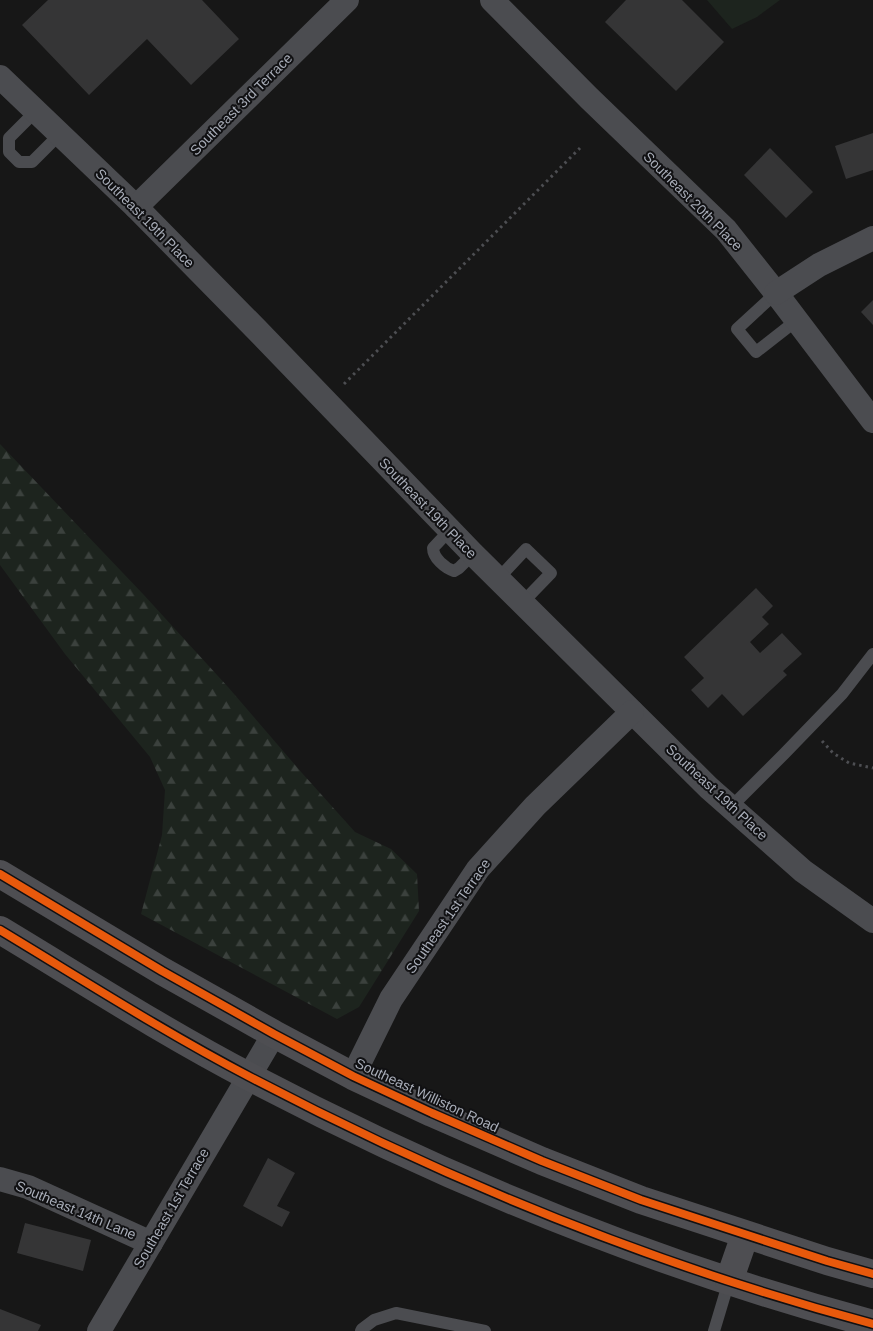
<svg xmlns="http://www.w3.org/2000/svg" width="873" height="1331" viewBox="0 0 873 1331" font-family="Arial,sans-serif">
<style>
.forest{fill:url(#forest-firs)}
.park{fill:#1d241e}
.building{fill:#353536}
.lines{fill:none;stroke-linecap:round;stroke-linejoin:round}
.path{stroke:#4d4e52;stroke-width:3;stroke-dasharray:2.5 4;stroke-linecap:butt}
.service{stroke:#4b4c50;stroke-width:12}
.minor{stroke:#4b4c50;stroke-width:24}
.trunk{stroke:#4e4e52;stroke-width:28}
.cycleway-casing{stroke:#111113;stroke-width:11}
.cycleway{stroke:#e8590c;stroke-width:8}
.labels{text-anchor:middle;stroke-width:4;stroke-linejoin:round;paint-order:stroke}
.street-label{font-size:14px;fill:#a8adb8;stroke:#111113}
</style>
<defs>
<pattern id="forest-firs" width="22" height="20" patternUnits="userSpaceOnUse" patternTransform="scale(1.25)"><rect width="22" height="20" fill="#1d241e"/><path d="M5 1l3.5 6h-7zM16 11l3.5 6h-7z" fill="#3b413d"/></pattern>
</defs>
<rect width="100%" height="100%" fill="#171717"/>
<polygon class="forest" points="0,444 143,594 228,687 302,773 355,832 391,849 417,874 419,911 359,1007 337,1019 141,914 162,835 165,790 150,757 65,654 0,565"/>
<polygon class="park" points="707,0 780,0 757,17 732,29"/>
<g class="building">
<polygon points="48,0 202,0 239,39 191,85 147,39 89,95 22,25"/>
<polygon points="626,0 682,0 724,42 676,91 605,22"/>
<polygon points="873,133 873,170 846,179 835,146"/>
<polygon points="770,148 813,192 786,218 744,175"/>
<polygon points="873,300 873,325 861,312"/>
<polygon points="756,588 773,606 762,617 769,624 750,642 760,653 782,633 802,654 783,671 787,675 743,716 722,694 708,708 691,690 704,678 684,657"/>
<polygon points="268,1158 295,1173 277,1206 290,1212 282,1227 243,1206"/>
<polygon points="25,1223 91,1240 83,1271 17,1253"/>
<polygon points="0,1309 41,1325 38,1331 0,1331"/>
</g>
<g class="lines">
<g class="path">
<polyline points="344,384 580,148"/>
<polyline points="822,741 833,753 849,763 873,768"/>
</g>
<g class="service">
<polyline points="36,111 9,138 9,152 19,162 32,162 60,134"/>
<polyline points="776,293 737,329 756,352 797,320"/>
<path d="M449,531L433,548C433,558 445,568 454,571L459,568L473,554"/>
<polyline points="498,579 526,549 551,573 522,603"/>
<polyline points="731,807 784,754 842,694 873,654"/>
<polyline points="361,1331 362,1329 374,1320 396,1313 485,1331"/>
<polyline points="714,1331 729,1281"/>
</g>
<g class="minor">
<polyline points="492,0 589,98 726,230 776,293 873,421"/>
<polyline points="0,77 136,207 256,329 473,554 709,788 803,871 873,921"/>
<polyline points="136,207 347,0"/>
<polyline points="776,293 819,265 873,238"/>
<polyline points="353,1076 391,999 478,869 535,806 632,712"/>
<polyline points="0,1179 28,1187 151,1243"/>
<polyline points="99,1331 274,1034"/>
</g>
<g class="trunk">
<polyline points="0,874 162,971 274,1034 353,1076 432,1113 542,1161 641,1200 827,1261 873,1274"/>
<path d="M0,930C83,980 164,1032 250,1077C448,1181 657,1266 873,1324"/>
<polyline points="729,1281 745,1235"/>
</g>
<g class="cycleway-casing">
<g id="cycleway">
<polyline points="0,874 162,971 274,1034 353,1076 432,1113 542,1161 641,1200 827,1261 873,1274"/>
<path d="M0,930C83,980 164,1032 250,1077C448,1181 657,1266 873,1324"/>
</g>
</g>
<use href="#cycleway" class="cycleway"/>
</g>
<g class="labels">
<g class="street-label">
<text transform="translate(241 104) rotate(-45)" y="5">Southeast 3rd Terrace</text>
<text transform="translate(693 201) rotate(45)" y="5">Southeast 20th Place</text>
<text transform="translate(145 218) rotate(45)" y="5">Southeast 19th Place</text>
<text transform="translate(428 508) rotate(46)" y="5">Southeast 19th Place</text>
<text transform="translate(717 792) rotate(43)" y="5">Southeast 19th Place</text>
<text transform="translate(448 916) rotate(-55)" y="5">Southeast 1st Terrace</text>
<text transform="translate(427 1095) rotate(25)" y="5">Southeast Williston Road</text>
<text transform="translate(171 1208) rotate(-60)" y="5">Southeast 1st Terrace</text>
<text transform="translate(76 1210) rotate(23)" y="5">Southeast 14th Lane</text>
</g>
</g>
</svg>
